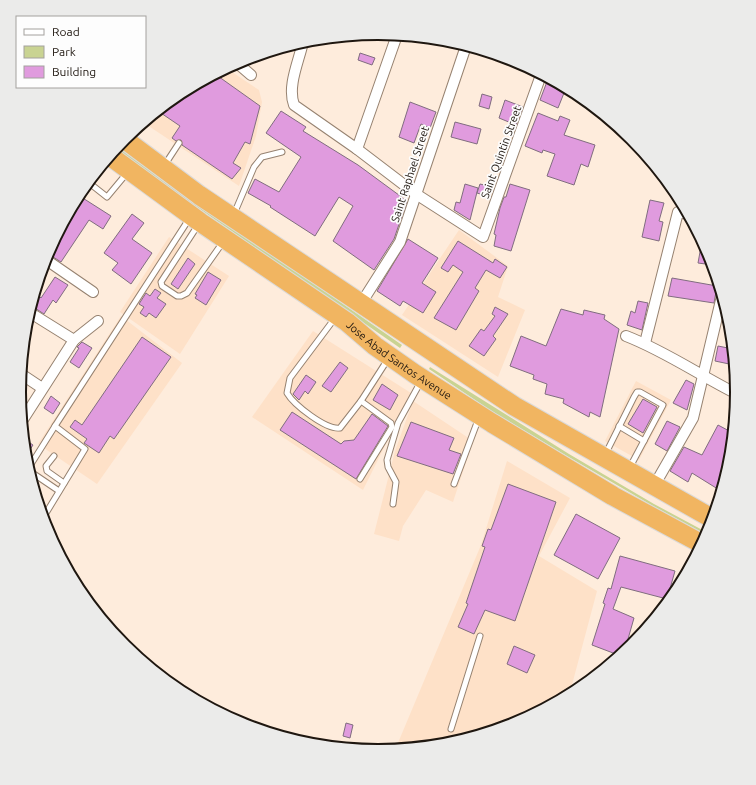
<svg xmlns="http://www.w3.org/2000/svg" width="756" height="785" viewBox="0 0 756 785" font-family="Ubuntu,sans-serif">
<style>
.built{fill:#fee1c8}
.green{fill:#c9d392}
.building{fill:#e09bde;stroke:#806d7f}
.lines{fill:none;stroke-linecap:round;stroke-linejoin:round}
.lane-casing{stroke:#968270;stroke-width:7}
.street-casing{stroke:#968270;stroke-width:12}
.highway-casing{stroke:#dbdad9;stroke-width:21}
.lane{stroke:#fff;stroke-width:5}
.street{stroke:#fff;stroke-width:10}
.highway{stroke:#f1b561;stroke-width:19}
.labels{text-anchor:middle;stroke-width:3.5;stroke-linejoin:round;paint-order:stroke}
.street-label{font-size:11px;fill:#1f1710;stroke:#fdfdfd}
.rim{fill:none;stroke:#1f1710;stroke-width:2}
</style>
<rect width="100%" height="100%" fill="#feecdc"/>
<g class="built">
<polygon points="226,68 259,90 262,102 256,136 239,186 144,123 179,94 206,79 172,130 208,78"/>
<polygon points="459,230 508,266 498,297 525,310 498,377 402,315"/>
<polygon points="169,237 229,276 180,354 120,312"/>
<polygon points="121,316 182,363 97,484 38,444"/>
<polygon points="313,331 411,393 363,490 252,417"/>
<polygon points="636,381 671,400 639,460 605,441"/>
<polygon points="413,401 473,441 453,502 426,490 403,526 399,541 374,534 395,451"/>
<polygon points="507,461 570,498 539,556 597,591 569,696 515,724 448,745 395,750 481,545"/>
</g>
<g class="green">
<polygon points="117,147 402,345 400,348 115,150"/>
<polygon points="430,367 569,454 654,504 708,533 707,535 653,506 567,456 490,410 429,369"/>
</g>
<g class="building">
<polygon points="360,53 375,58 372,65 358,60"/>
<polygon points="215,74 260,106 250,144 245,142 233,163 241,168 232,179 182,145 181,140 176,141 172,138 180,126 158,111 179,94"/>
<polygon points="548,79 566,88 558,108 540,100"/>
<polygon points="482,94 492,97 489,109 479,106"/>
<polygon points="505,100 523,107 516,125 499,118"/>
<polygon points="410,102 436,112 430,128 421,124 414,143 399,137"/>
<polygon points="281,111 306,127 303,131 358,165 407,201 394,239 374,270 333,241 353,206 339,197 315,236 270,207 271,206 248,193 255,179 279,192 301,157 266,133"/>
<polygon points="538,113 558,121 560,116 570,120 564,135 595,145 588,167 581,164 574,185 547,176 555,154 543,150 542,153 525,146"/>
<polygon points="455,122 481,129 477,144 451,137"/>
<polygon points="621,130 632,139 624,141"/>
<polygon points="465,184 478,188 470,220 454,210 456,202 460,203"/>
<polygon points="480,184 492,187 490,197 477,193"/>
<polygon points="510,184 530,190 511,251 494,246 496,235 494,234 500,208 504,197 506,197"/>
<polygon points="78,195 111,216 103,229 89,220 61,262 47,253"/>
<polygon points="650,200 664,203 659,221 663,222 659,241 642,237"/>
<polygon points="132,214 144,223 132,239 152,253 131,284 112,270 118,263 104,253"/>
<polygon points="408,239 438,258 422,283 436,292 423,313 403,301 400,306 377,291"/>
<polygon points="458,241 493,263 495,259 507,267 500,278 486,270 475,288 479,291 456,330 434,318 463,272 453,265 448,272 441,268"/>
<polygon points="702,241 710,255 713,265 698,263"/>
<polygon points="188,258 195,264 178,289 171,284"/>
<polygon points="208,272 221,280 206,305 195,298 197,295 195,294"/>
<polygon points="55,277 68,285 56,303 53,300 44,314 32,306 39,296 41,298"/>
<polygon points="672,278 717,286 714,303 668,296"/>
<polygon points="155,289 161,293 157,298 166,304 156,318 149,313 146,317 140,313 144,307 139,304 146,293 150,296"/>
<polygon points="638,301 648,303 642,330 627,325 631,311 635,313"/>
<polygon points="495,307 508,314 493,336 496,339 484,356 469,346 481,329 484,331 495,316 492,314"/>
<polygon points="561,309 583,315 584,310 605,315 604,319 619,329 600,417 590,412 589,417 563,403 564,399 545,394 547,384 533,379 534,375 510,366 521,336 546,346"/>
<polygon points="142,337 171,357 114,439 110,436 99,453 84,443 87,439 70,427 75,420 82,425"/>
<polygon points="82,342 92,348 79,368 70,362 79,348 77,347"/>
<polygon points="718,346 733,349 734,365 715,361"/>
<polygon points="340,362 348,368 331,392 322,386"/>
<polygon points="306,375 316,382 308,394 305,391 299,400 293,394"/>
<polygon points="686,380 694,384 687,410 673,403"/>
<polygon points="382,384 398,395 390,410 373,400"/>
<polygon points="51,396 60,403 53,414 44,408"/>
<polygon points="643,399 657,407 643,433 628,424"/>
<polygon points="292,412 341,444 344,441 354,440 372,414 388,426 356,479 280,430"/>
<polygon points="667,421 680,427 667,451 655,444"/>
<polygon points="411,422 454,438 449,450 461,454 453,474 397,456"/>
<polygon points="718,425 733,433 730,463 721,491 692,473 688,482 670,471 684,447 702,455"/>
<polygon points="24,439 33,445 25,457 24,447"/>
<polygon points="508,484 556,502 515,621 485,610 474,634 458,627 468,604 466,603 485,547 482,546 488,529 491,530"/>
<polygon points="576,514 620,538 598,579 554,555"/>
<polygon points="620,556 675,571 667,599 621,587 613,609 634,618 624,653 621,656 592,645 605,604 603,603 608,588 611,589"/>
<polygon points="514,646 535,655 527,673 507,664"/>
<polygon points="346,723 353,725 350,738 343,736"/>
</g>
<g class="lines">
<g class="lane-casing">
<g id="lane">
<polyline points="164,166 179,143"/>
<polyline points="88,182 107,197 127,173"/>
<polyline points="234,214 254,167 262,157 282,152"/>
<polyline points="198,225 161,282 162,286 177,296 181,296 187,293 223,242"/>
<path d="M335,318L290,378L287,393C294,405 326,430 340,428L361,401L388,359"/>
<polyline points="619,426 644,441"/>
<polyline points="605,455 634,397 637,392 640,392 663,405 630,467"/>
<polyline points="54,456 46,466 47,471 64,483"/>
<polyline points="28,469 55,426"/>
<polyline points="28,470 59,491"/>
<polyline points="360,479 392,427 391,423 361,401"/>
<polyline points="454,484 478,420"/>
<polyline points="393,504 396,482 388,467 387,460 398,423 420,383"/>
<polyline points="43,518 85,449 55,426 189,219"/>
<polyline points="451,729 480,636"/>
</g>
</g>
<g class="street-casing">
<g id="street">
<path d="M303,42C299,61 287,86 294,105L357,149L416,194L483,237L541,75"/>
<polyline points="237,63 251,75"/>
<polyline points="357,149 397,35"/>
<polyline points="45,259 93,292"/>
<polyline points="362,302 400,242 466,46"/>
<polyline points="29,312 74,340"/>
<path d="M626,336C665,351 699,375 737,394"/>
<polyline points="645,343 678,212 688,214"/>
<polyline points="21,374 42,388"/>
<polyline points="22,421 74,340 98,321"/>
<polyline points="654,486 693,418 722,296"/>
</g>
</g>
<g class="highway-casing">
<g id="highway">
<polyline points="124,139 199,195 514,406 713,519"/>
<path id="s1" d="M110,156L200,222L347,322L375,346L415,374L492,423L613,496L702,544"/>
</g>
</g>
<use href="#lane" class="lane"/>
<use href="#street" class="street"/>
<use href="#highway" class="highway"/>
</g>
<g class="labels">
<g class="street-label">
<text transform="translate(501 152) rotate(-70)" y="4">Saint Quintin Street</text>
<text transform="translate(410 174) rotate(-72)" y="4">Saint Raphael Street</text>
<text dy="4" stroke="none"><textPath href="#s1" startOffset="354">Jose Abad Santos Avenue</textPath></text>
</g>
</g>
<path d="M0 0H756V785H0ZM26 392a352 352 0 1 1 704 0a352 352 0 1 1-704 0Z" fill="#ebebea" fill-rule="evenodd"/>
<path class="rim" d="M26 392a352 352 0 1 1 704 0a352 352 0 1 1-704 0Z"/>
<rect x="16" y="16" width="130" height="72" fill="#fdfdfd" stroke="#a4a19e"/>
<rect x="24" y="29" width="20" height="6" fill="#ffffff" stroke="#a4a19e"/>
<text x="52" y="36" font-size="12" fill="#1f1710">Road</text>
<rect x="24" y="46" width="20" height="12" fill="#c9d392" stroke="#a4a19e"/>
<text x="52" y="56" font-size="12" fill="#1f1710">Park</text>
<rect x="24" y="66" width="20" height="12" fill="#e09bde" stroke="#a4a19e"/>
<text x="52" y="76" font-size="12" fill="#1f1710">Building</text>
</svg>
